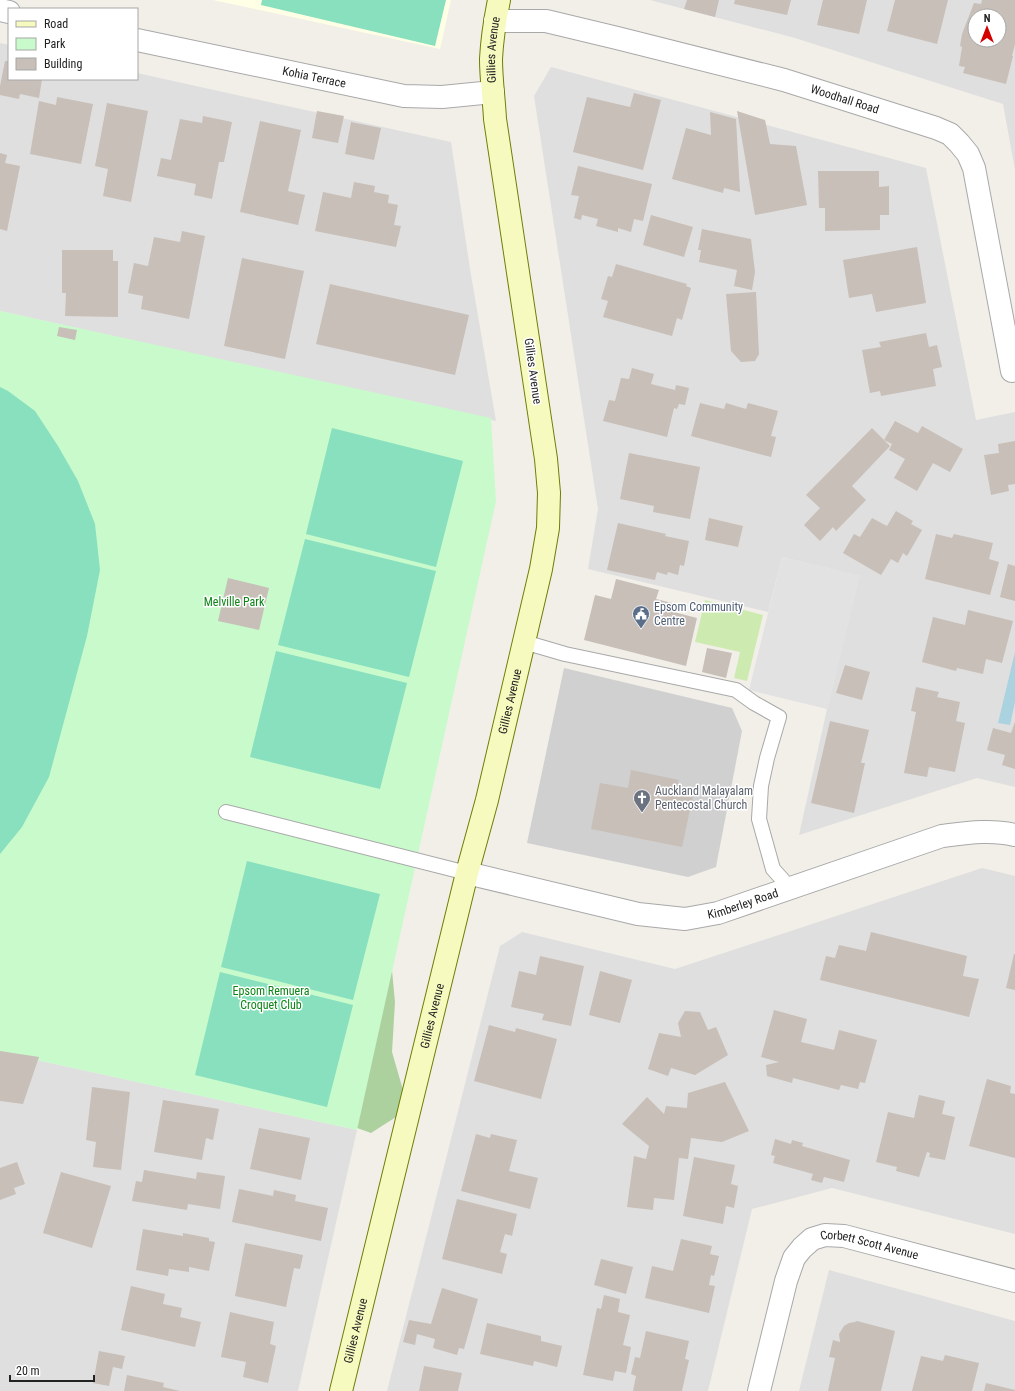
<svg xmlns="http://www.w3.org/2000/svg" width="1015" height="1391" viewBox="0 0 1015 1391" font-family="'Roboto Condensed',sans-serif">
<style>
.residential{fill:#e0dfdf;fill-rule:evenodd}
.education{fill:#ffffe5}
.religious{fill:#d0d0d0}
.grass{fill:#cdebb0}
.forest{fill:#add19e}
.park{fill:#c8facc}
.pitch{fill:#88e0be}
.parking{fill:#e2e2e2}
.water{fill:#aad3df}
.building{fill:#c7bfb8;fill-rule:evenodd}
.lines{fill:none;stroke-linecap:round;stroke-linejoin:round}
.lane-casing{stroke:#a9a9a9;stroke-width:16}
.street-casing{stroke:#a9a9a9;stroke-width:24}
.secondary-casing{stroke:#707d05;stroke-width:24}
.lane{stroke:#fff;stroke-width:14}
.street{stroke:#fff;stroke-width:22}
.secondary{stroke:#f7fabf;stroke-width:22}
.labels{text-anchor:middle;stroke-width:3;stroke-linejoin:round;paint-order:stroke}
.street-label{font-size:12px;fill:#222;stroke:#fff}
.park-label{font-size:12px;fill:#0c8416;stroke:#fff}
.service-label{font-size:12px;fill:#4e5e75;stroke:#fff;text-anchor:start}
.worship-label{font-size:12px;fill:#5b616d;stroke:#fff;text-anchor:start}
</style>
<rect width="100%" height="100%" fill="#f2efe9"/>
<g class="residential">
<path d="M650,0H1015V170L1003,104L795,38ZM975,16H999V40H975Z"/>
<polygon points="0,43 9,45 9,79 137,79 137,73 451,142 470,269 496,421 0,311"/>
<polygon points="551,67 926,168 976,420 1015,412 1015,787 977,778 799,835 827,709 859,576 782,557 768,612 588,569 598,509 534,96"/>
<polygon points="982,868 1015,876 1015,1234 832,1188 752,1209 708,1391 387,1391 500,946 522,932 675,969"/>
<polygon points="0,1052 357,1130 298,1391 0,1391"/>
<polygon points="829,1270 1015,1321 1015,1391 799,1391"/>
</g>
<polygon class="education" points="213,0 451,0 440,49"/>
<polygon class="religious" points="564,668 732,708 742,731 716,867 688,877 527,843"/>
<polygon class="grass" points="705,600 763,615 747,681 734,678 740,652 695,642"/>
<polygon class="forest" points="390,949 395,1002 392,1052 403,1090 396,1117 371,1133 346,1124"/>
<polygon class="park" points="0,311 491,418 496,501 357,1130 0,1052"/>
<g class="pitch">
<polygon points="262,0 446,0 435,46 261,5"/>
<polygon points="0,387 8,391 35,411 58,446 78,481 95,524 100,570 87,636 49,777 22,827 0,854"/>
<polygon points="332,428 463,461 436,567 306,534"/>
<polygon points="305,539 436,571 409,677 278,645"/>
<polygon points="276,651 407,683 380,789 250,757"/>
<polygon points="247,861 380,894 353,1000 221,967"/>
<polygon points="220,972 353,1005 327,1107 195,1075"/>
</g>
<polygon class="parking" points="782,557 860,576 827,709 749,690"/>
<polygon class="water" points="1015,652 1015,702 1010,725 998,723"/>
<g class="building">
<polygon points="687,0 719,0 715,17 684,9"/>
<polygon points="735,0 791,0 787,15 734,4"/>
<polygon points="823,0 867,0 859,34 817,25"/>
<polygon points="895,0 948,0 937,44 887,31"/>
<path d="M982,0H1015V44L1012,56H1013L1006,84L963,73L965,67L959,66L962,47L960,46L962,34L974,3L981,4ZM975,16H999V40H975Z"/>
<polygon points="5,61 9,61 9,79 42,79 39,98 20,94 19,99 0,95 0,86"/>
<polygon points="634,93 661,100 643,170 573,152 587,97 630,107"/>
<polygon points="57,97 93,104 81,164 30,154 39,101 56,105"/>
<polygon points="107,103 148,111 131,202 103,196 108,169 95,166"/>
<polygon points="317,111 344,116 338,143 312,138"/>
<polygon points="737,111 765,120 770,144 796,146 807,205 755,215"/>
<polygon points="710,112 736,119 740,192 724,188 723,193 672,179 686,128 711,135"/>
<polygon points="203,116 232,122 224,162 219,162 212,199 194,195 196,184 157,176 161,158 171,160 180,119 202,123"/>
<polygon points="260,121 301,130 288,191 305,195 298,225 240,212"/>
<polygon points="351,122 381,128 374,160 345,154"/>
<polygon points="0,153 7,155 5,163 20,166 7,231 0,229"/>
<polygon points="578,166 652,184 643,221 634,219 631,232 618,228 618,232 596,226 598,219 582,215 581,220 574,218 579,196 571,195"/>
<polygon points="818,171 879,171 879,187 889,186 889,215 880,215 880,230 825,231 825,208 819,208"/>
<polygon points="354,182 375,186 374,192 389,195 388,203 398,205 394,225 401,226 396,247 315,231 323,192 351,198"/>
<polygon points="651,215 693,227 684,257 643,245"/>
<polygon points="702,229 751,239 755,272 752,290 734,286 737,270 699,262 701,250 698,250"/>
<polygon points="182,231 205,236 189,319 141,309 143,296 128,293 134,263 148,266 154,237 180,242"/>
<polygon points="917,247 926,303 876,312 872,294 849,298 843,260"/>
<polygon points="62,250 113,250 113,261 118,261 118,317 65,316 66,293 62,293"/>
<polygon points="242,258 304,271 285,359 224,346"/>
<polygon points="616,264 687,284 686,286 691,288 682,320 677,318 672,336 603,317 608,301 601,299 608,276 612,277"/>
<polygon points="330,284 469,315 455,375 316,344"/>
<polygon points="756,292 759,354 755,361 741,362 731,351 726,294"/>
<polygon points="59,327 77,330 75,340 57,336"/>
<polygon points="926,333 929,347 937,345 942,367 933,369 936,386 881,396 880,391 870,393 862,350 881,347 879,342"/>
<polygon points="632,368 654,374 651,384 675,390 676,385 689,388 685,405 679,404 677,409 674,408 667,437 603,421 609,400 615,401 621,378 629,379"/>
<polygon points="700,403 724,409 726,403 746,409 748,403 778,411 771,436 776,437 771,457 691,436"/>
<polygon points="895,421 918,433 922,426 963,449 950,472 933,463 917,491 894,478 905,459 889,450 892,444 884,440"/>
<polygon points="872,428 890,446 852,486 866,500 836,531 833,527 820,541 804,525 820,508 806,495"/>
<polygon points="1015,441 1015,484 1008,485 1009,491 991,495 984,455 999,453 998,444"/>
<polygon points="629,453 700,467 690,519 653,512 654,506 620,499"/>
<polygon points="896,511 913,521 911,524 922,530 907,556 903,553 898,563 891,559 881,575 843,553 854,534 860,537 872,518 887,526"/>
<polygon points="709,518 743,526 738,547 705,540"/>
<polygon points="618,523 666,534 665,536 689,541 684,566 680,565 678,575 668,572 667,575 657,572 655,580 607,570"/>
<polygon points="936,534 952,538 954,534 993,543 989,559 999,562 990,595 925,579"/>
<polygon points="1008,564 1015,566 1015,601 1000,597"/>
<polygon points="228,578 269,588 259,630 218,621"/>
<polygon points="616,579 659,590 656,599 672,603 670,611 697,618 686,666 584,640 595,595 611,599"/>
<polygon points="968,610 1013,621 1002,663 986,659 983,674 957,668 956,671 922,662 933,617 965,625"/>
<polygon points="707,648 732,653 726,678 702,672"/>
<polygon points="845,665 870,672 862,700 836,693"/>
<polygon points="916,687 939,692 937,697 960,702 956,721 965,723 955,772 929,767 927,777 904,773 916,712 911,711"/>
<polygon points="830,721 869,730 861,763 865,763 854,813 811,803"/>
<polygon points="1015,722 1015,769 1002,765 1005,755 987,750 993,728 1011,733"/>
<polygon points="631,770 679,780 676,792 693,796 682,847 591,829 600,783 628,788"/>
<polygon points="871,932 967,956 963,976 979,979 969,1017 820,980 826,956 835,958 839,945 866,951"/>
<polygon points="1014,954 1015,954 1015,990 1006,988"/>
<polygon points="540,956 584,966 571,1026 542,1020 544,1014 511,1007 519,971 536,975"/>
<polygon points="600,971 632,980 620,1023 589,1015"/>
<polygon points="774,1010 807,1019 801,1042 834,1050 839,1030 877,1040 865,1083 860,1082 858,1089 841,1085 839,1090 793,1078 792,1083 767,1076 766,1065 779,1062 761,1057"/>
<polygon points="685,1011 700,1012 708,1030 716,1027 728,1055 695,1075 671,1068 668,1076 648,1069 659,1033 681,1037 678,1023"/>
<polygon points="489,1025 515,1032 516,1028 557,1039 541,1099 474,1081"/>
<polygon points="0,1051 39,1057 23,1104 0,1101"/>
<polygon points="987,1079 1011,1086 1010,1093 1015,1094 1015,1158 969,1146"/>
<polygon points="725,1082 749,1131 722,1142 691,1138 688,1159 679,1158 674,1200 654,1198 653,1210 627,1207 634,1156 646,1159 649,1146 622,1124 647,1097 664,1114 666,1106 687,1108 688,1093"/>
<polygon points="92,1087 130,1092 121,1170 93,1167 96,1142 86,1140"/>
<polygon points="919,1095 945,1101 942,1114 955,1117 945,1160 929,1157 930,1153 927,1152 919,1177 896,1171 897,1167 876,1162 888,1112 914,1118"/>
<polygon points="163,1100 219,1109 213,1140 206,1138 202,1160 154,1152"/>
<polygon points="259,1128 310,1138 301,1180 250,1169"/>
<polygon points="476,1134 490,1138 491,1134 517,1140 509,1171 538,1178 530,1209 461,1191"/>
<polygon points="775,1139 791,1144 792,1140 803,1143 802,1146 850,1160 844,1182 824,1177 822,1183 811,1180 813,1174 773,1163 775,1156 771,1155"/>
<polygon points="694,1157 735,1165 731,1184 738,1186 734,1208 726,1206 723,1224 683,1216"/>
<polygon points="17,1162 25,1184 14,1188 16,1194 0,1200 0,1168"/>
<polygon points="144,1170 196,1179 197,1172 225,1176 220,1209 188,1204 187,1210 132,1201 136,1181 142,1182"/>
<polygon points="61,1172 111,1186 92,1248 43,1233"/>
<polygon points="239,1189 273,1196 274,1190 296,1195 295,1201 328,1208 321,1241 232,1222"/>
<polygon points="457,1199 517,1214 512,1236 505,1234 500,1252 507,1254 502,1274 442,1259"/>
<polygon points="143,1229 183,1236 183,1233 209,1238 209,1241 215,1242 209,1271 189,1267 189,1272 169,1269 168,1276 136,1270"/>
<polygon points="681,1239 712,1246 710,1254 719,1256 714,1276 711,1275 709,1285 715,1286 709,1313 645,1298 652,1266 673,1271"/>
<polygon points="245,1243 303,1255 300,1269 294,1268 286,1307 235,1296"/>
<polygon points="601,1259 633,1267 626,1294 594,1285"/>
<polygon points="131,1286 165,1294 163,1304 182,1308 180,1317 201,1322 195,1347 121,1330"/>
<polygon points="442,1288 478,1299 464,1349 459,1348 457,1355 433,1348 435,1339 417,1334 415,1345 403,1342 409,1320 431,1324"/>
<polygon points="604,1295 620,1299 618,1312 630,1315 623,1345 631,1347 626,1373 615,1371 613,1381 583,1375 597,1308 601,1309"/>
<polygon points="230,1312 274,1322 270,1344 276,1346 268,1383 243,1377 246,1362 221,1357"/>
<polygon points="857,1321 895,1331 881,1391 828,1391 835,1358 829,1357 833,1340 840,1342 839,1334 844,1326 849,1323 855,1322"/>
<polygon points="487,1323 541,1336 541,1341 562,1346 557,1367 534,1361 533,1366 480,1354"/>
<polygon points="646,1331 689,1341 685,1359 689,1360 682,1391 633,1391 636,1376 631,1374 635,1357 640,1358"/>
<polygon points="99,1351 125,1356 122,1369 113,1367 109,1386 93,1383"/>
<polygon points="945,1355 979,1363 972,1391 912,1391 921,1356 943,1361"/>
<polygon points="424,1366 462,1373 458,1391 419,1391"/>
<polygon points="127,1375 164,1383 163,1387 180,1391 124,1391"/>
<polygon points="986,1383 1015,1390 1015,1391 984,1391"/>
</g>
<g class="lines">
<g class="lane-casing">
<g id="lane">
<polyline points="524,642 565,654 736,690 754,703 779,717 767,758 761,786 759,819 773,869 790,888"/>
<polyline points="226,812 467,873"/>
</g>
</g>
<g class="street-casing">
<g id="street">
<polyline points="0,10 9,12"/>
<path id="s1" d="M495,21H546L617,38L784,80L936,128L950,134L959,143L968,154L974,168L1012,371"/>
<path id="s2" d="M137,40L404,96L442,97L493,92"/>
<path id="s3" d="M467,873L638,914L685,919L718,913L942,836C966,833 991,829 1015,835"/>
<path id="s4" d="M759,1391L786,1281L794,1258L802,1248L812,1239L825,1235L844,1236L1015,1281"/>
</g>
</g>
<g class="secondary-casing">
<g id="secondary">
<path id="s5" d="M341,1391L467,873L487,800L541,569L548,528L549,493L546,459L495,119C494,99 491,79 491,59C492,39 495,20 499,0"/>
</g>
</g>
<use href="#lane" class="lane"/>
<use href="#street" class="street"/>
<use href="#secondary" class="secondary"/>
</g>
<defs>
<g id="civic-pin" transform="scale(0.9)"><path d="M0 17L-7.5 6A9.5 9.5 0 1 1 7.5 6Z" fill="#5c6f8a" stroke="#fff"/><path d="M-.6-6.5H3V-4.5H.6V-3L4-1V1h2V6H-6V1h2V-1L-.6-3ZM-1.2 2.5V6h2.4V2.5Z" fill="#fff"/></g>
<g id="church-pin" transform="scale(0.9)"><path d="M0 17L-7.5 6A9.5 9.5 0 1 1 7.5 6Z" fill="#6b7280" stroke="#fff"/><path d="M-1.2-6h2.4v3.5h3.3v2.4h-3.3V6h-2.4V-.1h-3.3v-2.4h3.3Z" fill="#fff"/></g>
</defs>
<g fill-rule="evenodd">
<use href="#civic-pin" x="641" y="614"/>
<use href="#church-pin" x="642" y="798"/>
</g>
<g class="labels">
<g class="street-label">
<text dy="4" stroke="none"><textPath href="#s5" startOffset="1370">Gillies Avenue</textPath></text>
<text dy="4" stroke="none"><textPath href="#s2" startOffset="181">Kohia Terrace</textPath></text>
<text dy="4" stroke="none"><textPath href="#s1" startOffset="360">Woodhall Road</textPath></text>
<text transform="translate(533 371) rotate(82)" y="4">Gillies Avenue</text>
<text dy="4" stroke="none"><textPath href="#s5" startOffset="710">Gillies Avenue</textPath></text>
<text dy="4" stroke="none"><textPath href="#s3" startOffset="283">Kimberley Road</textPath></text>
<text dy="4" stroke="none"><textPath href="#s5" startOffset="386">Gillies Avenue</textPath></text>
<text dy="4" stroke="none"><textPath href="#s4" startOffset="223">Corbett Scott Avenue</textPath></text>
<text dy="4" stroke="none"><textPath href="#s5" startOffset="62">Gillies Avenue</textPath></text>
</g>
<g class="park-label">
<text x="234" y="606">Melville Park</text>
<text x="271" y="995">Epsom Remuera<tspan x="271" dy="14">Croquet Club</tspan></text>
</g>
<g class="service-label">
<text x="654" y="611">Epsom Community<tspan x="654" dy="14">Centre</tspan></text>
</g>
<g class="worship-label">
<text x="655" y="795">Auckland Malayalam<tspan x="655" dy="14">Pentecostal Church</tspan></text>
</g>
</g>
<rect x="8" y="8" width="130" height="72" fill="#ffffff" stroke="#a7a7a7"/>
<rect x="16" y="21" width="20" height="6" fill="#f7fabf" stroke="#a7a7a7"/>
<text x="44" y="28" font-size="12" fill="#222222">Road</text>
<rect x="16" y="38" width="20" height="12" fill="#c8facc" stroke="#a7a7a7"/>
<text x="44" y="48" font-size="12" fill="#222222">Park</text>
<rect x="16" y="58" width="20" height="12" fill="#c7bfb8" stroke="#a7a7a7"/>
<text x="44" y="68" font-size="12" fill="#222222">Building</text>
<g transform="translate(987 28)"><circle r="19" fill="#ffffff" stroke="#a7a7a7"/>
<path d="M0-3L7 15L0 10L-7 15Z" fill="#d40000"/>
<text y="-6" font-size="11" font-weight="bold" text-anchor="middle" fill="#222222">N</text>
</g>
<path d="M10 1375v6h84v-6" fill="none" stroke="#222222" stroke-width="2"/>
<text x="16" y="1375" font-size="12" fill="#222222" stroke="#ffffff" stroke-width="3" paint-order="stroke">20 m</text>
</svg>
